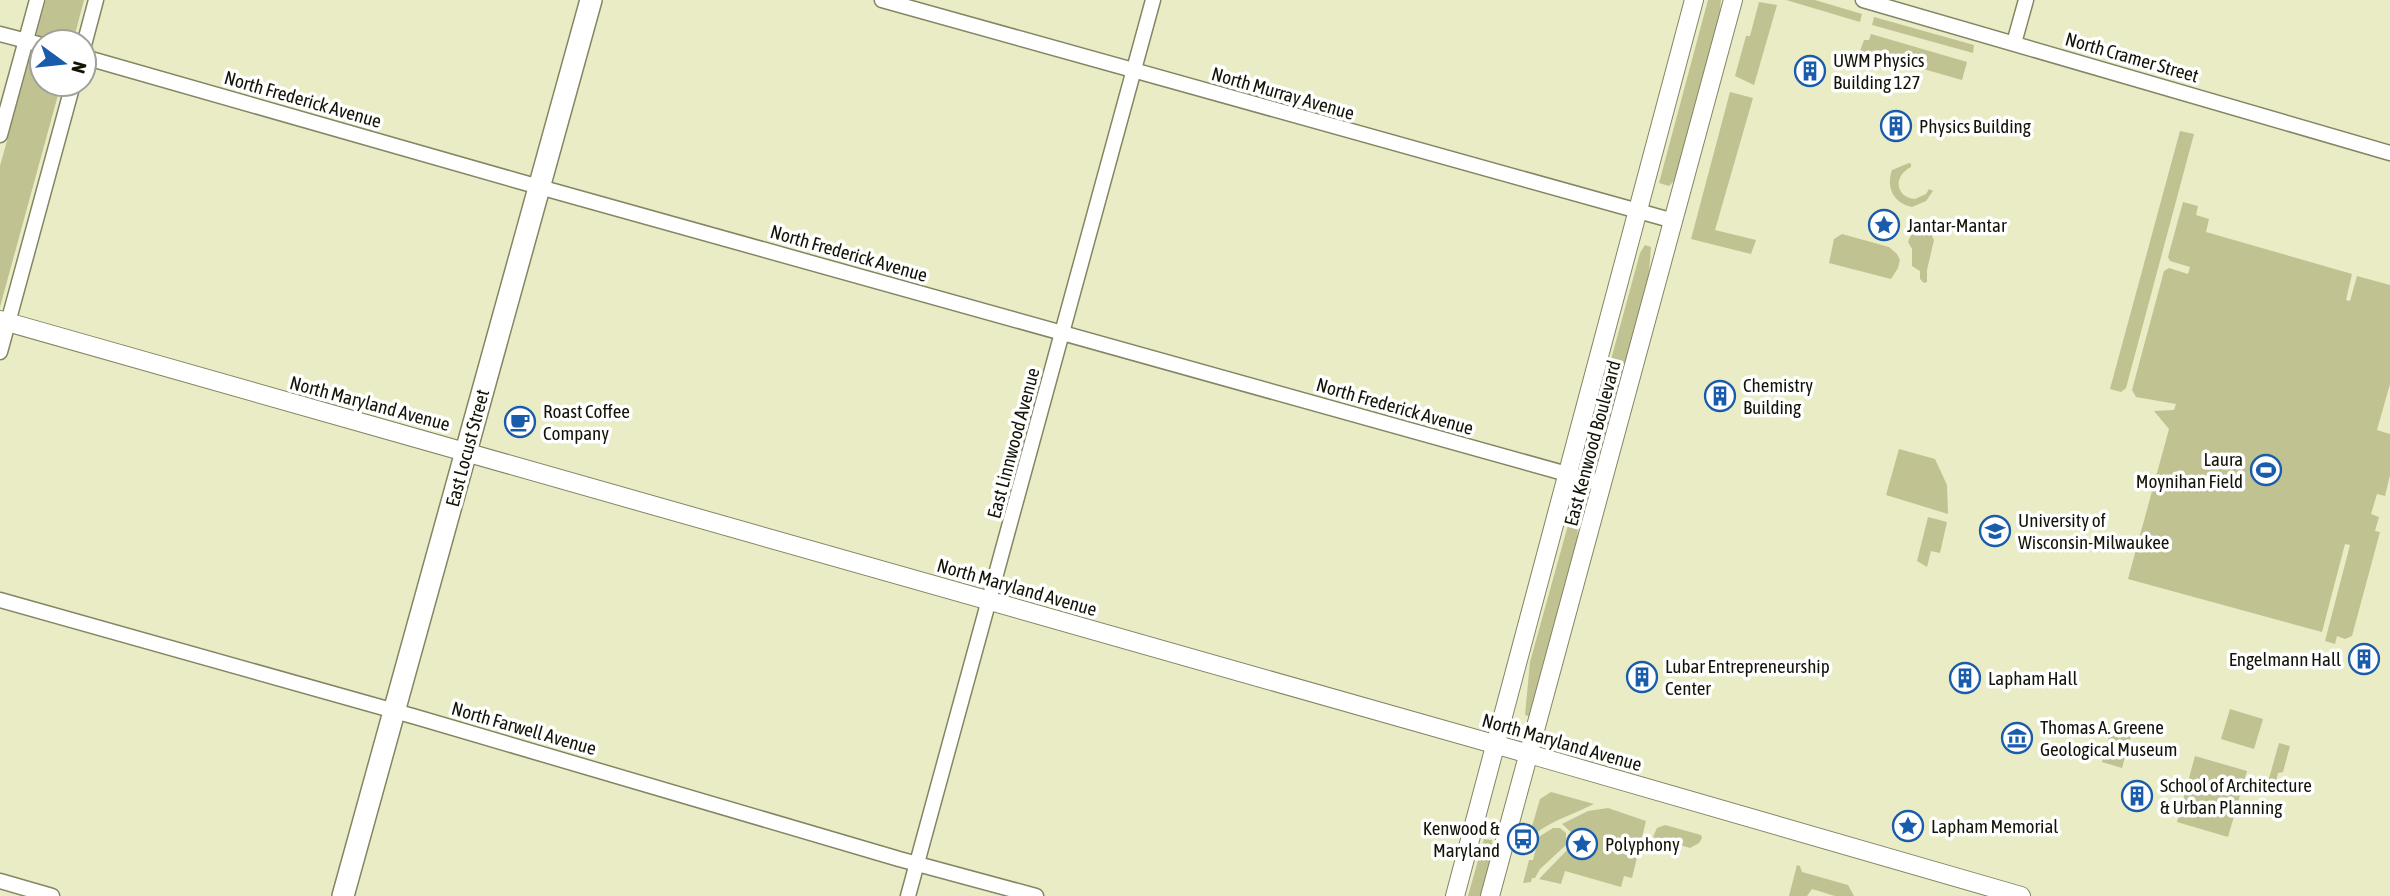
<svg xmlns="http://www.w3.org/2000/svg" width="2390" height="896" viewBox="0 0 2390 896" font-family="'Asap Condensed',sans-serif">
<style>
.green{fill:#c0c291}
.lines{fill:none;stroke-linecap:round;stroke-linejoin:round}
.minor-casing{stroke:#848563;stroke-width:17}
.tertiary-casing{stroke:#848563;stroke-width:20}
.secondary-casing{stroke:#848563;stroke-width:24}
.minor{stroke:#fff;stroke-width:14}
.tertiary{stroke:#fff;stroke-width:18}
.secondary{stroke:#fff;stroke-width:21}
.labels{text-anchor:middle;stroke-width:7;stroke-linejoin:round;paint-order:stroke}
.street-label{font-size:19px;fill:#131407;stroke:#fff}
.poi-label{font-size:19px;fill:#131407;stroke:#fff;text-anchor:start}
</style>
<rect width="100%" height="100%" fill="#eaecc6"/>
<g class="green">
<polygon points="46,0 84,0 73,42 42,42 42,84 61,84 0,307 0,166"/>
<polygon points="1708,0 1721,0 1717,41 1679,176 1669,186 1659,183"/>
<polygon points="1786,0 1815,0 1862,14 1860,22"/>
<polygon points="1759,2 1777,5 1754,85 1735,76 1746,36 1750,36"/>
<polygon points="1874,17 1974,45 1973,53 1872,25"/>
<polygon points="1871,34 1967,62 1962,80 1860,51 1864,40 1869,40"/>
<polygon points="1730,92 1753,98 1715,230 1756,240 1751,254 1691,239"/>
<polygon points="2180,131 2194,134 2126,388 2121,392 2110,389"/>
<path d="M1909,163L1911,164V167C1893,176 1895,197 1915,199L1926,194L1929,189L1933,191L1926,201L1912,207C1893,203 1886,187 1892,170Z"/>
<polygon points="2183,202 2198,206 2196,215 2209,219 2206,232 2352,274 2346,300 2350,301 2357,276 2390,285 2390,384 2377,430 2390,434 2390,475 2385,496 2377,494 2371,514 2379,517 2375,531 2380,532 2352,636 2345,639 2337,636 2335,644 2325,641 2350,545 2345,544 2322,632 2128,579 2169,429 2154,411 2174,410 2176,404 2136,397 2132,390 2164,271 2169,268 2188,274 2190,267 2170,261 2168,257"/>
<polygon points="1923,228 1930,232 1934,240 1927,270 1927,282 1924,283 1920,279 1920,271 1912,266 1912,249 1908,242 1913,230"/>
<polygon points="1842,234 1889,247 1897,254 1900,260 1898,268 1891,279 1829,263 1834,239"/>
<polygon points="1645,245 1651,247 1647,300 1605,438 1597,446 1588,444 1640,253"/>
<polygon points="1899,449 1935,459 1947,485 1948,514 1886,495"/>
<polygon points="1573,507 1579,509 1576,562 1531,717 1525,715 1530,662"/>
<polygon points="1928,517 1947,522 1940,553 1931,551 1927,567 1917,561"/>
<polygon points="2230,709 2263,719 2254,749 2221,739"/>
<polygon points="2114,720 2134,726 2122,768 2102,762 2103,758 2107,759 2108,755 2104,754"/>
<polygon points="2279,743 2290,746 2283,772 2278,773 2276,781 2280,784 2278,792 2266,789"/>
<polygon points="2195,756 2247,771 2228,837 2177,822"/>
<path d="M1551,792L1594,804C1574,814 1553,820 1536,833H1530L1540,799Z"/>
<polygon points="1608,808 1646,821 1632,878 1624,876 1621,887 1565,871 1561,884 1539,879 1572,845 1572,833 1562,824 1588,811"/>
<polygon points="1665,825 1701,835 1702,838 1699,843 1690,848 1653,837 1657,828"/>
<polygon points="1553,828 1560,828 1566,833 1566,845 1540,869 1535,878 1532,878 1531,882 1523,883 1529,860 1533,860 1536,849 1527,846 1529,837 1537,838"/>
<polygon points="1484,839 1492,840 1493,857 1482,896 1468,896"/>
<polygon points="1797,865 1800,866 1802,872 1848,885 1854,896 1835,896 1812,889 1807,896 1789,896"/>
</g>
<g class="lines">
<g class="minor-casing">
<g id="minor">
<polyline points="882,0 1674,221"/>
<polyline points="1863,0 2390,153"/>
<polyline points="0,34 42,45"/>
<polyline points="2014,43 2026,0"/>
<polyline points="84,45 96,0"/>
<polyline points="84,57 518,181 1603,484"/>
<polyline points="0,135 37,0"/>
<polyline points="0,352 73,84"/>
<polyline points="0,600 416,717 899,859 1036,896"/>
<polyline points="0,881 52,896"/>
<polyline points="908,896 1153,0"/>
</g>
</g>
<g class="tertiary-casing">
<g id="tertiary">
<polyline points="0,320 1529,754 2021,896"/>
<polyline points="1455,896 1694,0"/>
<polyline points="1490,896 1733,0"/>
</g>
</g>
<g class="secondary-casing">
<polyline id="secondary" points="343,896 591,0"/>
</g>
<use href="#minor" class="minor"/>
<use href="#tertiary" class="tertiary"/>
<use href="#secondary" class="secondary"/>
</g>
<defs>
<g id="building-ring" transform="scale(1.575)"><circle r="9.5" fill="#fff" stroke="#195cac" stroke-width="1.5"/><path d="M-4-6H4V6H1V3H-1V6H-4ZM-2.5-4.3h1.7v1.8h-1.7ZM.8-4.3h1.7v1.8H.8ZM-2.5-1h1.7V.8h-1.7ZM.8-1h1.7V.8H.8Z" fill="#195cac"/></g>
<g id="sight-ring" transform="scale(1.575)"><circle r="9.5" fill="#fff" stroke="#195cac" stroke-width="1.5"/><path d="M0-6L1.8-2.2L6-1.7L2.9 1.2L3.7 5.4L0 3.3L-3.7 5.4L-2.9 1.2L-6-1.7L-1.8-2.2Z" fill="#195cac"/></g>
<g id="cafe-ring" transform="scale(1.575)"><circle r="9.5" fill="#fff" stroke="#195cac" stroke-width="1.5"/><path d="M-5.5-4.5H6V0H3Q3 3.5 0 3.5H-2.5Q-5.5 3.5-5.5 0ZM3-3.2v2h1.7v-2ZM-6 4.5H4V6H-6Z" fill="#195cac"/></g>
<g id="stadium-ring" transform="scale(1.575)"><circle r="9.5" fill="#fff" stroke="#195cac" stroke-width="1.5"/><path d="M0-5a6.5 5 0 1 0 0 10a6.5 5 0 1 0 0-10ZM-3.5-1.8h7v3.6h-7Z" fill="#195cac"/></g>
<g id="university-ring" transform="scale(1.575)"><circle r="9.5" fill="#fff" stroke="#195cac" stroke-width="1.5"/><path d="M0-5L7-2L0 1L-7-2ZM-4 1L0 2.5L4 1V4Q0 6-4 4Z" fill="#195cac"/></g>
<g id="museum-ring" transform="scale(1.575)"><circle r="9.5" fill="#fff" stroke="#195cac" stroke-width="1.5"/><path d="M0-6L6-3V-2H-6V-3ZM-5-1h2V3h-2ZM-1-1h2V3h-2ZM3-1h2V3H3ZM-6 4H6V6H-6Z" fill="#195cac"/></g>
<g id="bus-ring" transform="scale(1.575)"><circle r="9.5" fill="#fff" stroke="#195cac" stroke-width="1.5"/><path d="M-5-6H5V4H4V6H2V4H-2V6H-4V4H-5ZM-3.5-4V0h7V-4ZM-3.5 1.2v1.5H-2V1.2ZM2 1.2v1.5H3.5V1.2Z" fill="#195cac"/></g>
</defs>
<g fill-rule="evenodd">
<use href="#building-ring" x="1810" y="71"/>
<use href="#building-ring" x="1896" y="126"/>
<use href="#sight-ring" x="1884" y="225"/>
<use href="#building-ring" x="1720" y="396"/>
<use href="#cafe-ring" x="520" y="422"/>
<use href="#stadium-ring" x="2266" y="470"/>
<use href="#university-ring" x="1995" y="531"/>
<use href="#building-ring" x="2364" y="659"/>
<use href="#building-ring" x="1642" y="677"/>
<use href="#building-ring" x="1965" y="678"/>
<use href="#museum-ring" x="2017" y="738"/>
<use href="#building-ring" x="2137" y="796"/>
<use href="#sight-ring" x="1908" y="826"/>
<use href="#bus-ring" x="1523" y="839"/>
<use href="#sight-ring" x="1582" y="844"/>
</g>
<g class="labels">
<g class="street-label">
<text transform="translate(2132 57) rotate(16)" y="7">North Cramer Street</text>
<text transform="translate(1283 93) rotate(16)" y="7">North Murray Avenue</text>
<text transform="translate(303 99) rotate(16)" y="7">North Frederick Avenue</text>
<text transform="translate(849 253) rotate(16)" y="7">North Frederick Avenue</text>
<text transform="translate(370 403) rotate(15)" y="7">North Maryland Avenue</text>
<text transform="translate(1395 406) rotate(16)" y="7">North Frederick Avenue</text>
<text transform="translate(1013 443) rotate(-75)" y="7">East Linnwood Avenue</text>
<text transform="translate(1592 443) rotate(-75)" y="7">East Kenwood Boulevard</text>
<text transform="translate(467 448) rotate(-75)" y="7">East Locust Street</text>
<text transform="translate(1017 587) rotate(16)" y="7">North Maryland Avenue</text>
<text transform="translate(524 728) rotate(16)" y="7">North Farwell Avenue</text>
<text transform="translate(1562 742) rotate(16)" y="7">North Maryland Avenue</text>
</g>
<g class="poi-label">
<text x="1833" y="67">UWM Physics<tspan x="1833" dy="22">Building 127</tspan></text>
<text x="1919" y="133">Physics Building</text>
<text x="1907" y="232">Jantar-Mantar</text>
<text x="1743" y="392">Chemistry<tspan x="1743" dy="22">Building</tspan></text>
<text x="543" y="418">Roast Coffee<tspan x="543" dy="22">Company</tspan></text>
<text x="2243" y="466" text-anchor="end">Laura<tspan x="2243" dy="22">Moynihan Field</tspan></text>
<text x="2018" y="527">University of<tspan x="2018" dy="22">Wisconsin-Milwaukee</tspan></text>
<text x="2341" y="666" text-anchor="end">Engelmann Hall</text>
<text x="1665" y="673">Lubar Entrepreneurship<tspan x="1665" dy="22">Center</tspan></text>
<text x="1988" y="685">Lapham Hall</text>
<text x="2040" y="734">Thomas A. Greene<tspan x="2040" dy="22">Geological Museum</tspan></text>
<text x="2160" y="792">School of Architecture<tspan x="2160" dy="22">&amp; Urban Planning</tspan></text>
<text x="1931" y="833">Lapham Memorial</text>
<text x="1500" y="835" text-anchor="end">Kenwood &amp;<tspan x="1500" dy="22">Maryland</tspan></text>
<text x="1605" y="851">Polyphony</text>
</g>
</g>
<g transform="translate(63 63) rotate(105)"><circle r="33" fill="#ffffff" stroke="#a1a19c" stroke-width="2"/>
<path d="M0-5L12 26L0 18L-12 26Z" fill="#195cac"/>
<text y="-10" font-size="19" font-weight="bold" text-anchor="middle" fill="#131407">N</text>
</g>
</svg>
